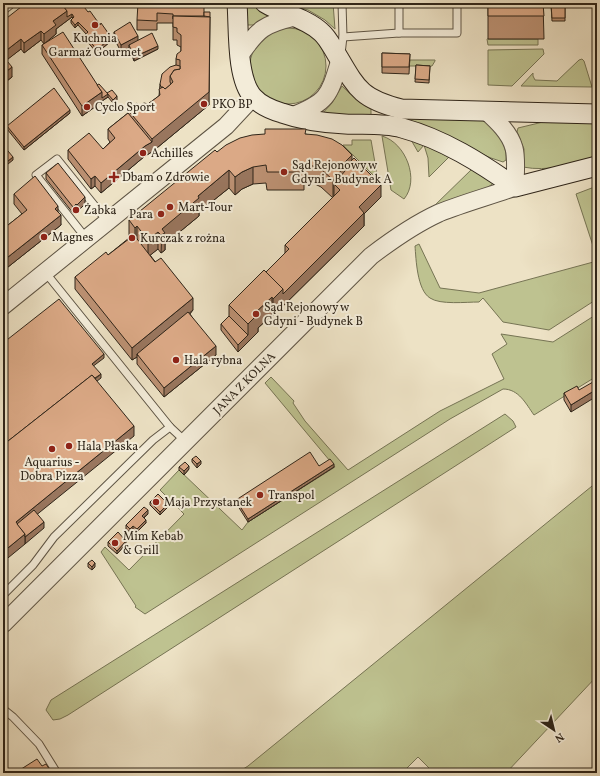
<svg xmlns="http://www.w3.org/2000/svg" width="600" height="776" viewBox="0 0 600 776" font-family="Vollkorn,serif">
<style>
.green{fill:#bec290;stroke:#767454}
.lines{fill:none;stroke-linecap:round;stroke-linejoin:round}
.service-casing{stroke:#5e5444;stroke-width:9}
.minor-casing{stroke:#5e5444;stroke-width:15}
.tertiary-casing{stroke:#5e5444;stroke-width:19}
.secondary-casing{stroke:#2f2519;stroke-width:21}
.service{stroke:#f3ecd9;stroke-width:7}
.minor{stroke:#f3ecd9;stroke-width:13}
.tertiary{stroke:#f3ecd9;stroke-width:17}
.secondary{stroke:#f3ecd9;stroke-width:19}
.wall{fill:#bc9173;stroke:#2f2519}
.shaded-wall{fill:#99765e;stroke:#2f2519}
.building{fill:#dba986;stroke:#2f2519}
.poi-dot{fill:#8f2418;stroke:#f3ecd9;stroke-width:1.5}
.labels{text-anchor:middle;stroke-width:4;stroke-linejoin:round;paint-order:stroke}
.poi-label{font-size:12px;fill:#2f2519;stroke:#f3ecd9;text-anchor:start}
.street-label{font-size:12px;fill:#2f2519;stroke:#f3ecd9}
</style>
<rect width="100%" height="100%" fill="#ede2c5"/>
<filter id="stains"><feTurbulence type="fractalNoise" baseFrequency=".005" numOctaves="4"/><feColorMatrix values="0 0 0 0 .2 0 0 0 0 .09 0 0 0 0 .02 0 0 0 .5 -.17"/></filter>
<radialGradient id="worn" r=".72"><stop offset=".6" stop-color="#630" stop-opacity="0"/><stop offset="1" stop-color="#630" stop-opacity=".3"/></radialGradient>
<g class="green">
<polygon points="245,3 253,3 268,16 253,25 248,25 245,22"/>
<polygon points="282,3 333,3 335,29 325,20 308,10"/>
<circle cx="288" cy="66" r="38"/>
<polygon points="487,39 538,39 538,45 488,45"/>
<polygon points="543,49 544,54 512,86 488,85 488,50"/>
<polygon points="582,59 584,61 592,87 521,86 533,73 533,76 535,80 557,81 579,60"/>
<polygon points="410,60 435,60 435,61 432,66 409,66"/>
<polygon points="342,86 357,100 371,109 371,117 321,115 332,103"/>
<path d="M402,117L483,120C497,129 507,144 506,160L503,162L491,158L401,119Z"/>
<path d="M597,121V159C572,164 548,172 523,167L524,149L517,132L518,128L543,122Z"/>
<path d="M382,136C406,143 420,180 404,199L391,190Z"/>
<polygon points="410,138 450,156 429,177 428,158 424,145 418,152"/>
<polygon points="352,140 371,140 378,180 343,145 352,145"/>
<polygon points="472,169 495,182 487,188 433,207"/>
<polygon points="597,186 597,258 576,194"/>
<path d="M419,244L440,288L479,293L597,261V299L549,330L503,322L483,298L479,302C466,302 440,305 430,298C417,290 416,259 415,246Z"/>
<path d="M597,314V376L534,415C526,404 519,389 503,389L450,419L145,614L135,607L136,606L101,552L105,547L129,570L184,514L160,490L179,470L242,530L248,522L335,467L265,383L271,377L294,401L293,403L305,421L348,470L440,411L504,379L492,354L507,344L501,334L553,342Z"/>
<polygon points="505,414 513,421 516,427 68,715 60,719 53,720 46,710 51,700"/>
<polygon points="597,482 597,676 506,773 434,773 418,757 402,773 237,773 248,766"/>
</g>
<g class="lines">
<g class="service-casing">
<g id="service">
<polyline points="399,3 399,33"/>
<polyline points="343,37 399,33 457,33 457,3"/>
<polyline points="341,54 343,37 342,3"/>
<polyline points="86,238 36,175 57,159 107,221"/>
<polyline points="45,272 170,427 185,441"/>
<polyline points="3,595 33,565 54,537 153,440 170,427"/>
<polyline points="3,709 13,717 39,744 57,773"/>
</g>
</g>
<g class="minor-casing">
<polyline id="minor" points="3,7 8,3"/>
</g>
<g class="tertiary-casing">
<g id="tertiary">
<path d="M240,55C258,29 264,24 295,17"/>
<path d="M292,116C328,102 329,96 340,60"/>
<polyline points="3,306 226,126 253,97"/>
<path d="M3,624L371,256C392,240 415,224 439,213C464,203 490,196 515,187C515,175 517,159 514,148C510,133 497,121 486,111"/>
</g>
</g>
<g class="secondary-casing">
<g id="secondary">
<path d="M237,3C239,29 236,78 253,97C261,106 272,110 282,113C302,120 324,123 345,124C364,125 384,123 402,128C443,139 481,163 515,187L597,166"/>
<path d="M265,3C283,14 306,18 321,32C328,38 332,47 337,55C357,89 361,99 401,109L597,114"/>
</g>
</g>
<use href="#service" class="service"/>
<use href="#minor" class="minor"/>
<use href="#tertiary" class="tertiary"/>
<use href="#secondary" class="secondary"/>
</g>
<g class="wall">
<polygon points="486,3 543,3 544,39 488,39 488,7 486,7"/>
<polygon points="154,4 187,4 204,12 209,105 152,152 145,156 101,193 95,186 91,189 68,159 68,150 103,149 110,142 108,139 108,129 128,113 128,110 148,104 159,96 160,84 176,65 176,59 181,52 181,47 177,45 177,40 173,40 173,23 157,23 157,30 137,30 137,20"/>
<polygon points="551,4 565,4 565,21 552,21"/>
<polygon points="88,12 97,22 111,41 97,53 85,39 85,35 86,34 78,25 75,28 71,23 71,20 73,18 72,17 56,29 56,34 44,44 41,40 24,53 21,49 6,60 12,77 3,84 3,21"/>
<polygon points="114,32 138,41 158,49 134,61 129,48 121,52 114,38"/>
<polygon points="42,45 97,85 107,93 117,100 113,103 108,97 102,101 102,102 82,116 42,54"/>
<polygon points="382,53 410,54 409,74 382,73"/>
<polygon points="416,65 430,66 429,83 415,82"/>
<polygon points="70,113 24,150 7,129 7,126"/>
<polygon points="306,134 352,160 381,197 364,214 364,226 273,316 272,315 258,328 258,332 238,352 221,330 221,324 229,316 229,305 266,272 285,253 285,245 333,198 321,187 313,183 304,183 304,190 267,190 266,183 253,184 242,189 235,195 229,188 199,212 199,216 165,244 165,250 161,253 158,249 150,255 193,310 190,314 216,355 164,397 137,364 137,357 132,360 75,289 75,277 108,255 129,238 129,220 217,152"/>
<polygon points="46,173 85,204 77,212 76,211 73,213 46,179"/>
<polygon points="14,194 58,213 61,225 3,271 3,229 22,214 14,204"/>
<polygon points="579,390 571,412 564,400 564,393"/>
<polygon points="192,459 201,464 197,468 192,462"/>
<polygon points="319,466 334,467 248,522 236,503 236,500"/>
<polygon points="179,467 189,469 184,475 179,470"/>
<polygon points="150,502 168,507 160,515 150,505"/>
<polygon points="148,514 144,518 146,523 137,532 133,529 130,532 126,529 126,525"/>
<polygon points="108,542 126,544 117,554 108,546"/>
<polygon points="88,563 95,567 92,570 88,567"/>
</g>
<g class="shaded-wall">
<polygon points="67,11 72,14 72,17 56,29 56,34 44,44 44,34 53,21"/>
<polygon points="210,17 209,105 152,152 145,156 101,193 101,183 145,146 152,142 152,139"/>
<polygon points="78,22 78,25 75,28 75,25"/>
<polygon points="41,31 41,40 24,53 24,43"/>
<polygon points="138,36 138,43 129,45 129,48 121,52 121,45"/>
<polygon points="111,37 111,41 97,53 97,50"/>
<polygon points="21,39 21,49 3,63 3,53"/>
<polygon points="158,46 158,49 134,61 134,57"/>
<polygon points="12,67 12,77 3,84 3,74"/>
<polygon points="102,92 108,94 108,97 102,101 102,102 82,116 82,106"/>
<polygon points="117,96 117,100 113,103 113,100"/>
<polygon points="70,110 70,113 24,150 24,147"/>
<polygon points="352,155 352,173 334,184 334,197 333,198 333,180 343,164"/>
<polygon points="13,157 13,160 3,168 3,165"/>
<polygon points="253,167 253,184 242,189 235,195 235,177 242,172"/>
<polygon points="229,170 229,188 199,212 199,216 165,244 165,250 161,253 162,229 198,196"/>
<polygon points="95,176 95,186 91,189 91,179"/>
<polygon points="381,185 381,197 364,214 364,226 273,316 273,299 359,207"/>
<polygon points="85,197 85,204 77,212 77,205"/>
<polygon points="76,204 76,211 73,213 73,207"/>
<polygon points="58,206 58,216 55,209"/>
<polygon points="61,215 61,225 3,271 3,261"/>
<polygon points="137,226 137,244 135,245 135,228"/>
<polygon points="158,232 158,249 148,257 148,240"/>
<polygon points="272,297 272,315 258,328 258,332 238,352 238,345 248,335 248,324 256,312"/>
<polygon points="193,298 193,310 138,356 137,354 137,357 132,360 132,348"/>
<polygon points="216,346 216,355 164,397 164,388"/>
<polygon points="104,354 104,358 92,367 92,364"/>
<polygon points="101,374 101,378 3,455"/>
<polygon points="597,389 597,396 571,412 571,405"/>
<polygon points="134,426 134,436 19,529 16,522"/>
<polygon points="201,461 201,464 197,468 197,464"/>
<polygon points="334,464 334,467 248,522 248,519"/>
<polygon points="189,466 189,469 184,475 184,471"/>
<polygon points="168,504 168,507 160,515 160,512"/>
<polygon points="148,510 148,514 142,519 142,516"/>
<polygon points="146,520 146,523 137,532 137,529"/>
<polygon points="44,522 44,528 25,544 25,537"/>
<polygon points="133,526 133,529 130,532 130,529"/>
<polygon points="25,534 25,544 3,562 3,552"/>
<polygon points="126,541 126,544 117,554 117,551"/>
<polygon points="95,563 95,567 92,570 92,567"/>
</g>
<g class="building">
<polygon points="26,3 61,3 67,11 53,21 56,25 44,34 41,31 24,43 21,39 3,53 3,21"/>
<polygon points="61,3 81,3 88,12 90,11 100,25 101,23 111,37 97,50 85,35 88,32 78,22 75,25 71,20 74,17 72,14 67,17 67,11"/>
<polygon points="138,3 153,3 154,4 170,3 170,4 176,3 187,3 187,4 195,3 201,3 201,5 204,5 204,16 173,16 173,19 173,14 157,13 157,21 137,20"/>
<polygon points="488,3 543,3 544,16 488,16"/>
<polygon points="551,4 565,4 565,18 552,18"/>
<polygon points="204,12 210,12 210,17 204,16"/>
<polygon points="173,16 210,17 209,92 152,139 128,110 137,103 139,106 144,103 148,104 160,95 159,89 163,87 165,89 173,82 170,76 174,70 180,69 180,60 176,59 177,54 181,51 181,35 177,32 177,28 173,27"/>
<polygon points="130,22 138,36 121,45 114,32"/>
<polygon points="63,32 102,92 82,106 42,45"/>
<polygon points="152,33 158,46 134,57 129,45"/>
<polygon points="382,53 410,54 409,67 382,67"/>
<polygon points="3,56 12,67 3,74"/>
<polygon points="176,65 180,66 180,69 174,70 170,76 170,82 171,84 165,89 163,87 161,87 160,84 162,74 170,67"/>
<polygon points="416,65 430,66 429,80 415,79"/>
<polygon points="99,84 108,94 102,98 102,92 97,85"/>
<polygon points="54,88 70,110 24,147 7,126"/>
<polygon points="112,90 117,96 113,100 107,93"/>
<polygon points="128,113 152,142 145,146 101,183 95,176 91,179 68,150 89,133 103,149 115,138 108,129"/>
<polygon points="265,129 306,129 305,134 317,135 332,139 342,145 352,155 343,164 345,166 333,180 321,169 313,166 304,165 304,172 267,172 266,165 253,167 242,172 235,177 229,170 198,196 199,198 162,229 165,233 161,235 158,232 148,240 137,226 135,228 129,220 215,150 217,152 226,145 240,138 252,135 265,134"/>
<polygon points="3,145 13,157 3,165"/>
<polygon points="354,158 381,185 359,207 364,213 283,294 283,289 266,272 289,249 285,245 340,190 334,184 345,171 345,167"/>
<polygon points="58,163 85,197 77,205 76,204 73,207 46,173"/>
<polygon points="35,176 58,206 55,209 61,215 3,261 3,229 27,210 14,194"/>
<polygon points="134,235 155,262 161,258 193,298 132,348 75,277 106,252 108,255"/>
<polygon points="264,270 283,289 273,299 272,297 256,312 258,314 248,324 229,305"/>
<polygon points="59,299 104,354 92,364 101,374 95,378 92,375 3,445 3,343"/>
<polygon points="188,312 216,346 164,388 137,354"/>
<polygon points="229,316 248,335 238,345 221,324"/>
<polygon points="92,375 134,426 16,522 25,534 3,552 3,445"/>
<polygon points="593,382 597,389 571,405 564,393 577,386 579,390"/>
<polygon points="310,452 319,466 330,459 334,464 248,519 236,500"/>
<polygon points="196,456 201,461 197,464 192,459"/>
<polygon points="185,462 189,466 184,471 179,467"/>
<polygon points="158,494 168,504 160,512 150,502"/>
<polygon points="144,507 148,510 142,516 146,520 137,529 133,526 130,529 126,525"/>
<polygon points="34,510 44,522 25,537 25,534 17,524"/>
<polygon points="118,532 126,541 117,551 108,542"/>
<polygon points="92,560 95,563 92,567 88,563"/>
<polygon points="37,759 42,766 46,764 52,773 15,773"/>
</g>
<g class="poi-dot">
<circle cx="95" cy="25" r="4"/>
<circle cx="204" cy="104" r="4"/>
<circle cx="87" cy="107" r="4"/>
<circle cx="143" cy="153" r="4"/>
<circle cx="284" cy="172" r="4"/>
<path d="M112 171h4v4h4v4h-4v4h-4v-4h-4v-4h4z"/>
<circle cx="170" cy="207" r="4"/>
<circle cx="76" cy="210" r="4"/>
<circle cx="161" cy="214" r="4"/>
<circle cx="44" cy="237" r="4"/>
<circle cx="132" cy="238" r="4"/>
<circle cx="256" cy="314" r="4"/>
<circle cx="176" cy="360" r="4"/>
<circle cx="69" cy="446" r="4"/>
<circle cx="52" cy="449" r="4"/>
<circle cx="260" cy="495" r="4"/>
<circle cx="156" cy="502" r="4"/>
<circle cx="115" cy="543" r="4"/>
</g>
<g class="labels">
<g class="poi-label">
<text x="95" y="42" text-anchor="middle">Kuchnia<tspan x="95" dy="14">Garmaż Gourmet</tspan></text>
<text x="212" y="108">PKO BP</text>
<text x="95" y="111">Cyclo Sport</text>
<text x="151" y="157">Achilles</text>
<text x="292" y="169">Sąd Rejonowy w<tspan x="292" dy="14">Gdyni - Budynek A</tspan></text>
<text x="122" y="181">Dbam o Zdrowie</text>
<text x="178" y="211">Mart-Tour</text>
<text x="84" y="214">Żabka</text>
<text x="153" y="218" text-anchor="end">Para</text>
<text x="52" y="241">Magnes</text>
<text x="140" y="242">Kurczak z rożna</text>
<text x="264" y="311">Sąd Rejonowy w<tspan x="264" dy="14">Gdyni - Budynek B</tspan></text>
<text x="184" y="364">Hala rybna</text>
<text x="77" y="450">Hala Płaska</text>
<text x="52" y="466" text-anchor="middle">Aquarius -<tspan x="52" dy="14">Dobra Pizza</tspan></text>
<text x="268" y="499">Transpol</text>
<text x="164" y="506">Maja Przystanek</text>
<text x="123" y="540">Mim Kebab<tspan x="123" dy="14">&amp; Grill</tspan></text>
</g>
<g class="street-label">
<text transform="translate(244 383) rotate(-45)" y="4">JANA Z KOLNA</text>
</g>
</g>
<rect width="600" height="776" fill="none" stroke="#ede2c5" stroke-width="16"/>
<rect x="4" y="4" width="592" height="768" fill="none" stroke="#2f2519" stroke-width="2"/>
<rect x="8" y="8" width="584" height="760" fill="none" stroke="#2f2519"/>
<g transform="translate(554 730) rotate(145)" stroke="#f3ecd9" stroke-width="3" paint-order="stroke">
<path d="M0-3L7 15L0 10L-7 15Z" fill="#2f2519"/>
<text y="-6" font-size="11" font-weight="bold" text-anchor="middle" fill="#2f2519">N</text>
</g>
<rect width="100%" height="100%" filter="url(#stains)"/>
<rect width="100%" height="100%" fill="url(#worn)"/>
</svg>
